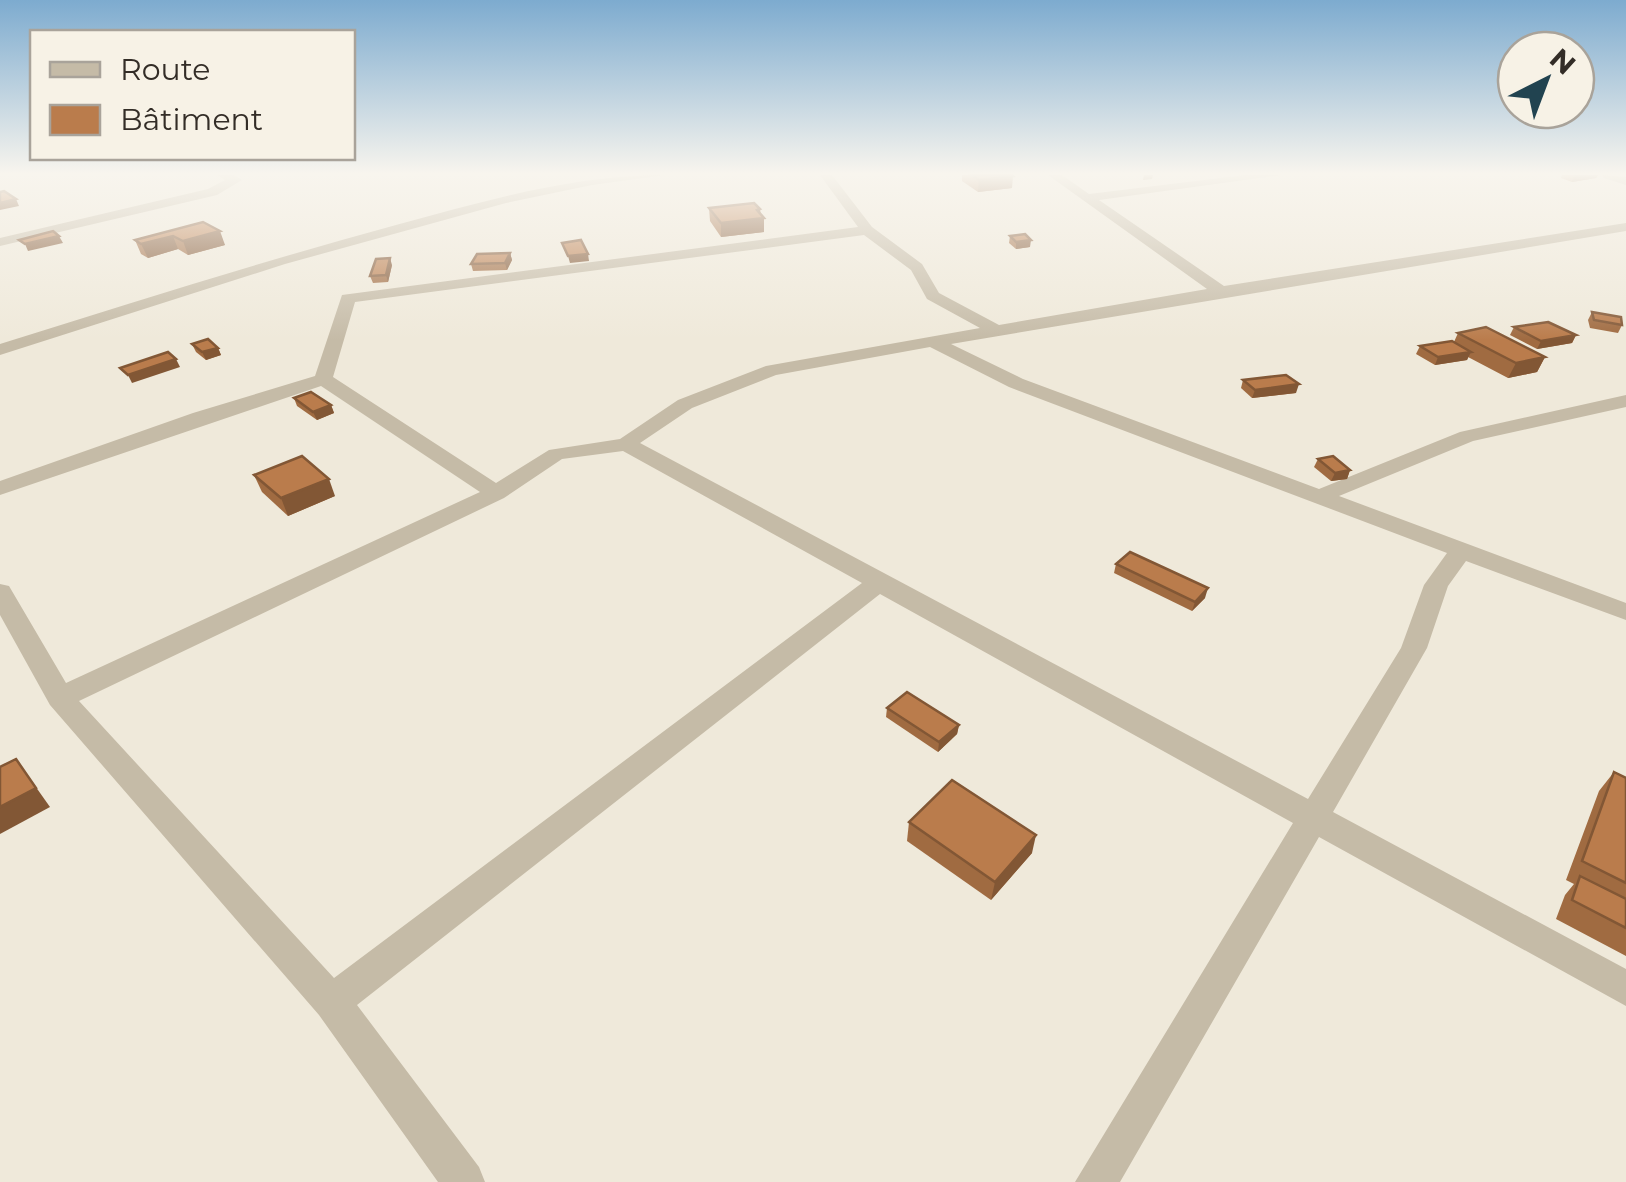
<svg xmlns="http://www.w3.org/2000/svg" width="1626" height="1182" viewBox="0 0 1626 1182" font-family="Montserrat,sans-serif">
<style>
.lines{fill:none;stroke-linecap:round;stroke-linejoin:round}
.minor{fill:#c5bba7;fill-rule:evenodd}
.wall{fill:#a06b41}
.shaded-wall{fill:#825735}
.building{fill:#ba7c4c;stroke:#825735;stroke-width:2.5}
</style>
<rect width="100%" height="100%" fill="#efe9da"/>
<g class="lines">
<g class="minor">
<polygon points="217,175 234,175 242,180 217,195 0,246 0,238 208,189 225,180"/>
<path d="M665,175L592,185L506,203L285,264L0,355V344C132,303 263,261 396,225C485,201 572,175 665,175Z"/>
<path d="M820,175H832L872,227L922,264L939,293L999,325L1207,289L1048,175H1062L1089,194L1245,175H1282L1099,200L1224,286L1626,223V231L951,344L1023,379L1319,489L1460,432L1626,395V407L1473,441L1339,496L1626,603V620L1466,561L1448,586L1427,648L1333,812L1626,969V1006L1319,837L1120,1182H1075L1293,823L880,594L357,1005L479,1167L485,1182H438L319,1015L50,705L0,615V584L9,586L66,683L480,492L321,386L0,495V481L193,413L315,376L342,295L858,227ZM864,235L911,270L927,299L980,328L766,366L678,400L620,439L549,450L496,483L333,377L355,302ZM930,347L1009,387L1447,553L1424,585L1401,648L1308,799L640,443L692,408L776,375ZM623,451L862,583L334,978L79,701L504,498L562,459Z"/>
<polygon points="1602,175 1626,177 1626,185 1604,178"/>
</g>
</g>
<g class="wall">
<polygon points="962,175 1012,175 1012,188 978,192 962,181"/>
<polygon points="1562,175 1598,175 1596,178 1572,182 1561,178"/>
<polygon points="709,208 760,209 764,232 721,237 710,221"/>
<polygon points="203,222 225,245 188,255 178,249 148,258 141,254 135,240"/>
<polygon points="1010,236 1030,247 1016,249 1009,243"/>
<polygon points="510,253 512,260 507,270 473,271 471,264"/>
<polygon points="392,265 388,282 373,283 370,276"/>
<polygon points="1592,312 1622,325 1618,333 1590,328 1588,320"/>
<polygon points="1514,327 1576,335 1572,343 1537,349 1510,335"/>
<polygon points="1458,333 1545,357 1537,372 1508,378 1468,357 1467,360 1435,365 1416,354 1420,346 1454,342"/>
<polygon points="192,344 218,348 221,355 206,360 196,352"/>
<polygon points="1243,380 1296,393 1252,398 1241,388"/>
<polygon points="294,398 331,405 334,413 317,420 297,406"/>
<polygon points="1318,459 1350,470 1347,479 1331,481 1314,467"/>
<polygon points="254,475 335,496 288,516 262,492"/>
<polygon points="1116,564 1205,598 1192,611 1114,573"/>
<polygon points="887,708 959,725 957,734 938,752 886,717"/>
<polygon points="1614,772 1626,778 1626,956 1556,919 1565,895 1574,884 1566,880 1599,791"/>
<polygon points="909,822 1032,853 991,900 907,841"/>
</g>
<g class="shaded-wall">
<polygon points="1144,175 1153,175 1152,179 1143,180"/>
<polygon points="1575,175 1598,175 1596,178 1572,182"/>
<polygon points="1013,176 1012,188 978,192 979,180"/>
<polygon points="16,199 19,206 0,210 0,203"/>
<polygon points="760,209 760,219 764,218 764,232 721,237 721,223"/>
<polygon points="220,231 225,245 188,255 183,241"/>
<polygon points="59,236 63,243 28,251 25,244"/>
<polygon points="173,236 178,249 148,258 141,244"/>
<polygon points="1031,240 1030,247 1016,249 1016,242"/>
<polygon points="510,253 512,260 507,270 505,263"/>
<polygon points="588,254 589,261 570,263 568,256"/>
<polygon points="390,258 392,265 388,282 386,275"/>
<polygon points="1576,335 1572,343 1537,349 1541,341"/>
<polygon points="218,348 221,355 206,360 202,352"/>
<polygon points="1471,352 1467,360 1435,365 1438,357"/>
<polygon points="1545,357 1537,372 1508,378 1516,363"/>
<polygon points="176,359 180,367 132,383 128,375"/>
<polygon points="1299,384 1296,393 1252,398 1255,390"/>
<polygon points="331,405 334,413 317,420 313,412"/>
<polygon points="1350,470 1347,479 1331,481 1335,473"/>
<polygon points="329,479 335,496 288,516 281,498"/>
<polygon points="1208,588 1205,598 1192,611 1195,602"/>
<polygon points="959,725 957,734 938,752 939,742"/>
<polygon points="16,759 50,807 0,834 0,807"/>
<polygon points="1036,835 1032,853 991,900 995,882"/>
</g>
<g class="building">
<polygon points="972,175 1012,175 1013,176 979,180"/>
<polygon points="4,191 16,199 0,203 0,192"/>
<polygon points="754,203 760,209 757,210 764,218 721,223 709,208"/>
<polygon points="203,222 220,231 183,241 173,236 141,244 135,240"/>
<polygon points="53,231 59,236 25,244 19,240"/>
<polygon points="1025,234 1031,240 1016,242 1010,236"/>
<polygon points="581,240 588,254 568,256 562,243"/>
<polygon points="510,253 505,263 471,264 477,254"/>
<polygon points="390,258 386,275 370,276 376,259"/>
<polygon points="1592,312 1621,317 1622,325 1594,320"/>
<polygon points="1548,322 1576,335 1541,341 1514,327"/>
<polygon points="1486,327 1545,357 1516,363 1458,333"/>
<polygon points="208,339 218,348 202,352 192,344"/>
<polygon points="1452,341 1471,352 1438,357 1420,346"/>
<polygon points="168,352 176,359 128,375 120,368"/>
<polygon points="1286,375 1299,384 1255,390 1243,380"/>
<polygon points="311,392 331,405 313,412 294,398"/>
<polygon points="302,456 329,479 281,498 254,475"/>
<polygon points="1333,456 1350,470 1335,473 1318,459"/>
<polygon points="1130,552 1208,588 1195,602 1116,564"/>
<polygon points="907,692 959,725 939,742 887,708"/>
<polygon points="16,759 36,788 0,807 0,767"/>
<polygon points="1614,772 1626,778 1626,883 1582,861"/>
<polygon points="952,780 1036,835 995,882 909,822"/>
<polygon points="1580,876 1626,899 1626,928 1572,900"/>
</g>
<linearGradient id="sky" x2="0" y2="1"><stop stop-color="#7dabcf"/><stop offset="0.51" stop-color="#f8f5ee"/><stop offset="1" stop-color="#f8f5ee" stop-opacity="0"/></linearGradient>
<rect width="1626" height="340" fill="url(#sky)"/>
<rect x="30" y="30" width="325" height="130" fill="#f7f2e6" stroke="#a9a39a" stroke-width="2.5"/>
<rect x="50" y="62" width="50" height="15" fill="#c5bba7" stroke="#a9a39a" stroke-width="2.5"/>
<text x="120" y="80" font-size="30" fill="#332d27">Route</text>
<rect x="50" y="105" width="50" height="30" fill="#ba7c4c" stroke="#a9a39a" stroke-width="2.5"/>
<text x="120" y="130" font-size="30" fill="#332d27">Bâtiment</text>
<g transform="translate(1546 80) rotate(42)"><circle r="48" fill="#f7f2e6" stroke="#a9a39a" stroke-width="2.5"/>
<path d="M0-8L18 38L0 25L-18 38Z" fill="#214350"/>
<text y="-15" font-size="28" font-weight="bold" text-anchor="middle" fill="#332d27">N</text>
</g>
</svg>
